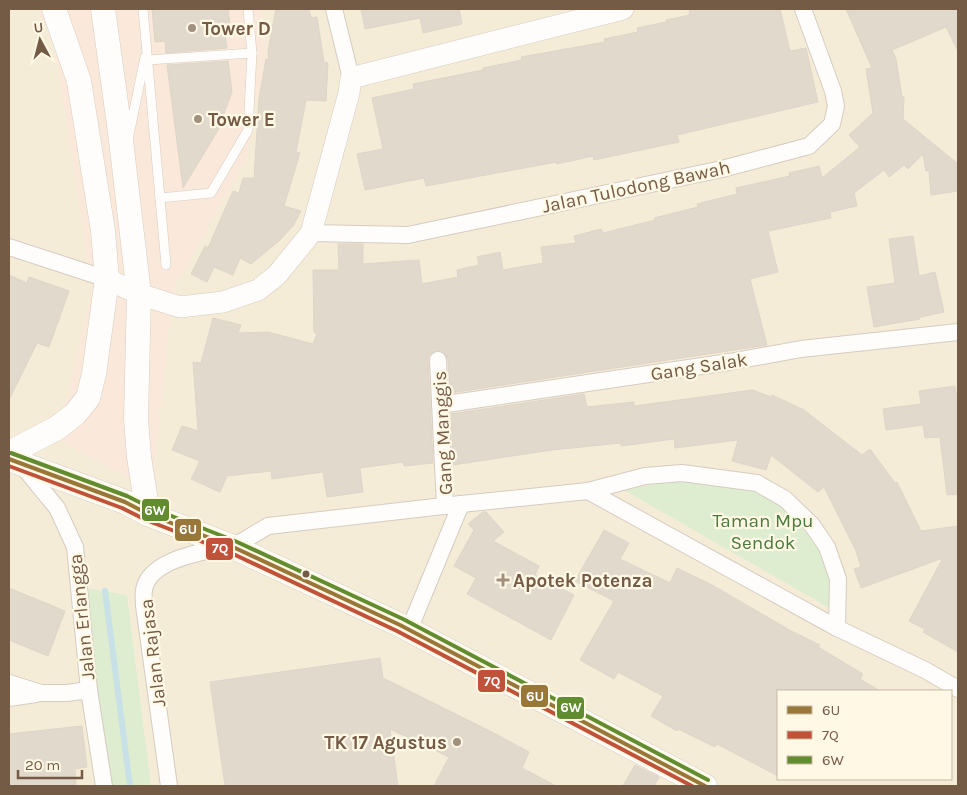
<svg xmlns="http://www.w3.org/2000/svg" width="967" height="795" viewBox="0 0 967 795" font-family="Karla,sans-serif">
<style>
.residential{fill:#f5ecd8;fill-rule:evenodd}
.commercial{fill:#fae9da}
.green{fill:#deedcf}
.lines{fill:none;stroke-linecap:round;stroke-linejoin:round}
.stream{stroke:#c7e1e7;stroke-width:6}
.building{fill:#e2d9cd;stroke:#dfd4c8}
.service-casing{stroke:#d5ccc1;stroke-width:10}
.minor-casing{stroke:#d5ccc1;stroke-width:18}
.tertiary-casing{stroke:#d5ccc1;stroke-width:22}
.secondary-casing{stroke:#d6cdc2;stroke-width:25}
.service{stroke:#fefdfb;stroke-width:9}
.minor{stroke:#fefdfb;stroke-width:16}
.tertiary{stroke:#fefdfb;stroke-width:21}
.secondary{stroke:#fefdfb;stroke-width:24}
.bus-1-casing{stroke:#fff8e5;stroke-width:8}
.bus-2-casing{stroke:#fff8e5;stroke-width:8}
.bus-3-casing{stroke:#fff8e5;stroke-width:8}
.bus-1{stroke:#987739;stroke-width:4}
.bus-2{stroke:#c1523a;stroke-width:4}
.bus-3{stroke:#628c30;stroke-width:4}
.poi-dot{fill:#a2907e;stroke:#fff8e5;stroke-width:2}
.bus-dot{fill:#745b46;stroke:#fff8e5;stroke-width:2}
.labels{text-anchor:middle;stroke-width:4.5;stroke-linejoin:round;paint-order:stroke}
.poi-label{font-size:19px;font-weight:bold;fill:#745b46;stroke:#fff8e5;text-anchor:start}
.street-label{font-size:19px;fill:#745b46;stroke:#fff8e5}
.park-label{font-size:19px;fill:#497a3e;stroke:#fff8e5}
.line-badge{stroke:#fff8e5;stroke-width:2}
.badge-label{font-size:14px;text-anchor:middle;font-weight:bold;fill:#fff}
</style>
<rect width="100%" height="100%" fill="#f6f1e6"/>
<path class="residential" d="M9,9H38L54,44L92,291L57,439L152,490L173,290L247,158L266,51L260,9H958V786H9ZM778,691H951V779H778Z"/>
<polygon class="commercial" points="38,9 260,9 266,51 247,158 173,290 152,491 57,439 92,291 54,44"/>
<g class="green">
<polygon points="681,479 755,490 784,505 820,550 834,582 831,609 624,490"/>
<polygon points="84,588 127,595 151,786 109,786"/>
</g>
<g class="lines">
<polyline class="stream" points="105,591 130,786"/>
</g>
<g class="building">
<polygon points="152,9 228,9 231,34 225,35 227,48 166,53 165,41 155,42"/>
<polygon points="276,9 309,9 311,18 317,17 324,62 328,63 326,101 306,100 296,152 300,153 284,206 301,211 293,226 279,241 251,264 240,258 233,275 214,267 207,282 191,274 205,246 208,248 233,191 239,193 243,178 254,178 259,98 266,59 269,59 268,51"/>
<polygon points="361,9 459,9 462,24 423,33 420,18 365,29"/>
<polygon points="689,9 780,9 790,51 806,48 818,102 677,135 679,142 594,160 593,156 557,164 557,162 426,186 424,178 365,190 357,154 383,149 372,98 414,89 413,84 483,70 483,68 522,60 521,57 605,42 604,39 638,32 637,28 666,22 666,20 690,15"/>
<polygon points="846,9 958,9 958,51 946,27 892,50 896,59 902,97 904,97 903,119 958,164 958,191 931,195 929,170 926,171 923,154 908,169 904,165 889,177 884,170 854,193 857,206 830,212 831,218 768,231 778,272 750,279 767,345 450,393 448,359 443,351 437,350 429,355 428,360 433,463 404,466 403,462 360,468 363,492 327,497 323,472 272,479 271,471 227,476 220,492 191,479 200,461 172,450 182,426 198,431 193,362 201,363 213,318 241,325 238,333 268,332 313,344 317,334 314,332 313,270 339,270 338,244 363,244 363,264 419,260 422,284 458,277 457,270 479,265 477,257 500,252 503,270 543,263 541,247 576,243 574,236 601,229 603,233 655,220 654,218 698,207 697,204 737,194 736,188 790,176 789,173 819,166 822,178 860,147 849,135 873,113 866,69 872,68"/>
<polygon points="228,61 232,92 218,130 183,188 167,65"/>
<polygon points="913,236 919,276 935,272 944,312 920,317 920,319 874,327 867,287 895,283 889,239"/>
<polygon points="9,275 27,283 29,277 69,291 49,347 37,343 9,400"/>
<polygon points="955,386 958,407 958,494 947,495 940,437 925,438 923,425 886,430 883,409 921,404 919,391"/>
<polygon points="753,390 771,397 772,395 804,410 862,455 870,449 895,483 897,482 921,531 958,526 958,652 923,632 925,629 909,621 943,558 861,588 854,569 861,567 856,551 824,487 818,492 771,455 766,470 732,461 738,440 675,448 674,439 621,446 621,443 552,450 453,465 451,414 584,394 587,407 634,402 634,406"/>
<polygon points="483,512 486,512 504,532 493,541 539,566 535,575 574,595 551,640 467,594 476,578 454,566 474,530 468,524"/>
<polygon points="604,530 629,543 620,559 670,583 677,568 714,586 791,631 820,645 818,647 863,674 860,679 880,691 778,691 778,776 717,744 715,747 678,729 677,731 651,716 663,696 618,672 614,679 580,660 614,601 575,581"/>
<polygon points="9,588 65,611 48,656 9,640"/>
<polygon points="380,658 383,678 492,732 529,752 522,768 556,786 434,786 449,757 390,729 398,786 225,786 210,682"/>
<polygon points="82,726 87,767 75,769 76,786 9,786 9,734"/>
<polygon points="635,765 659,777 654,786 623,786"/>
</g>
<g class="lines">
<g class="service-casing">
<g id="service">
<polyline points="143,9 166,265"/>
<polyline points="248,9 252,53"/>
<polyline points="148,60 252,53 248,130 211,193 160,198"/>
<polyline points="129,135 145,57"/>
</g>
</g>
<g class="minor-casing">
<g id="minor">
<polyline points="334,9 351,78"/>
<polyline points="311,233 408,235 722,169 809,146 832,124 836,106 833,91 803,9"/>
<polyline points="9,247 107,279"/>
<polyline points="438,360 445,506"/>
<polyline points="440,405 729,362 801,349 958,332"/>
<polyline points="21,464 57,508 75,547 89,690 104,786"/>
<polyline points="588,491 837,628 925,670 958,689"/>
<polyline points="233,547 268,526 461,504 588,491 645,476 682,473 757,483 785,499 812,525 827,547 838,579 837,628"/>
<polyline points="409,630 461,504"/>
<polyline points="9,683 41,693 67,693 89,690"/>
<polyline points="9,698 36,694"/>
<path d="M169,786L144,606C144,601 143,595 144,590C149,559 204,552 228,546"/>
</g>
</g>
<g class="tertiary-casing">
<polyline id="tertiary" points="107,279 139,294 180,307 223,302 258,290 277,275 311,233 349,93 351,78 623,9"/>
</g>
<g class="secondary-casing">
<g id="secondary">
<polyline points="103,9 120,132 139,294 136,419 139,457 148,514"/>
<polyline points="9,453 57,428 75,414 88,398 94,374 107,279 103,231 79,81 54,9"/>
<polyline points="9,459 125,502 148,514 233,547 400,625 705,786"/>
</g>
</g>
<use href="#service" class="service"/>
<use href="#minor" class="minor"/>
<use href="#tertiary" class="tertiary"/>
<use href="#secondary" class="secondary"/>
<g class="bus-1-casing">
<polyline id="bus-1" points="9,459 125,502 148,514 233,547 400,625 705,786"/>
</g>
<g class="bus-2-casing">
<polyline id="bus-2" points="9,466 122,508 146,520 231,553 397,631 692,786"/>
</g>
<g class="bus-3-casing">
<polyline id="bus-3" points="11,453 127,496 151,508 235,541 403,619 708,780"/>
</g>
<use href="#bus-1" class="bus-1"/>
<use href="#bus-2" class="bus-2"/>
<use href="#bus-3" class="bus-3"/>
</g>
<g class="poi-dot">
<circle cx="192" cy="28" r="5"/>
<circle cx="198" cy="119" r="5"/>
<path d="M500.5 572.5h5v5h5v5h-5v5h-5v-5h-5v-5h5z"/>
<circle cx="457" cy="742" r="5"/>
</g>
<circle class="bus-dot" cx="306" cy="574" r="4.5"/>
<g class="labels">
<g class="poi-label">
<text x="202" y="35">Tower D</text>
<text x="208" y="126">Tower E</text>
<text x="513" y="587">Apotek Potenza</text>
<text x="447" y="749" text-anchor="end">TK 17 Agustus</text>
</g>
<g class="street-label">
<text transform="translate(636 186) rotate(-12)" y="7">Jalan Tulodong Bawah</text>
<text transform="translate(699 366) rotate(-9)" y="7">Gang Salak</text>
<text transform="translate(442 433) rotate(-93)" y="7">Gang Manggis</text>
<text transform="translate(81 617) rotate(-96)" y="7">Jalan Erlangga</text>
<text transform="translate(152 653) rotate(-97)" y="7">Jalan Rajasa</text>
</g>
<g class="park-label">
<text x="763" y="527">Taman Mpu<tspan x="763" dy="22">Sendok</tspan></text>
</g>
</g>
<g class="line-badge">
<rect x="141" y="498" width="29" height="24" rx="5" fill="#628c30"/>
<rect x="174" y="518" width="28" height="24" rx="5" fill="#987739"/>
<rect x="205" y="537" width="29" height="24" rx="5" fill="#c1523a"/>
<rect x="477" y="669" width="29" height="24" rx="5" fill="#c1523a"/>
<rect x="520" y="684" width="29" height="24" rx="5" fill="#987739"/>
<rect x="556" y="696" width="29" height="24" rx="5" fill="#628c30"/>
</g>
<g class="badge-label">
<text x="155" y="515">6W</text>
<text x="188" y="534">6U</text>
<text x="220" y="553">7Q</text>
<text x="492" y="686">7Q</text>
<text x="535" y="701">6U</text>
<text x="571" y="712">6W</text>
</g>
<rect width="967" height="795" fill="none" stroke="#745b46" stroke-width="20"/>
<rect x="777" y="690" width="175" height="90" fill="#fff8e5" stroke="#c7b9a5"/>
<rect x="787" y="706" width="25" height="8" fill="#987739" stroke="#c7b9a5"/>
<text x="822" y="715" font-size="15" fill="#745b46">6U</text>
<rect x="787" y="731" width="25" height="8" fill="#c1523a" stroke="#c7b9a5"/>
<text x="822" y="740" font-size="15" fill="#745b46">7Q</text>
<rect x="787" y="756" width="25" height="8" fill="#628c30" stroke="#c7b9a5"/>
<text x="822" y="765" font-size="15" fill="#745b46">6W</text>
<g transform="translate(40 40) rotate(353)" stroke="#fff8e5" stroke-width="4" paint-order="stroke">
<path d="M0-4L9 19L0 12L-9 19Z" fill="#745b46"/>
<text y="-8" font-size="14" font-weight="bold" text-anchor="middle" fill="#745b46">U</text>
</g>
<path d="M18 770v8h64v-8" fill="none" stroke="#745b46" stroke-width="2.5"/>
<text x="25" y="770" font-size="15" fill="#745b46" stroke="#fff8e5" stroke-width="4" paint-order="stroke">20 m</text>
</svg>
